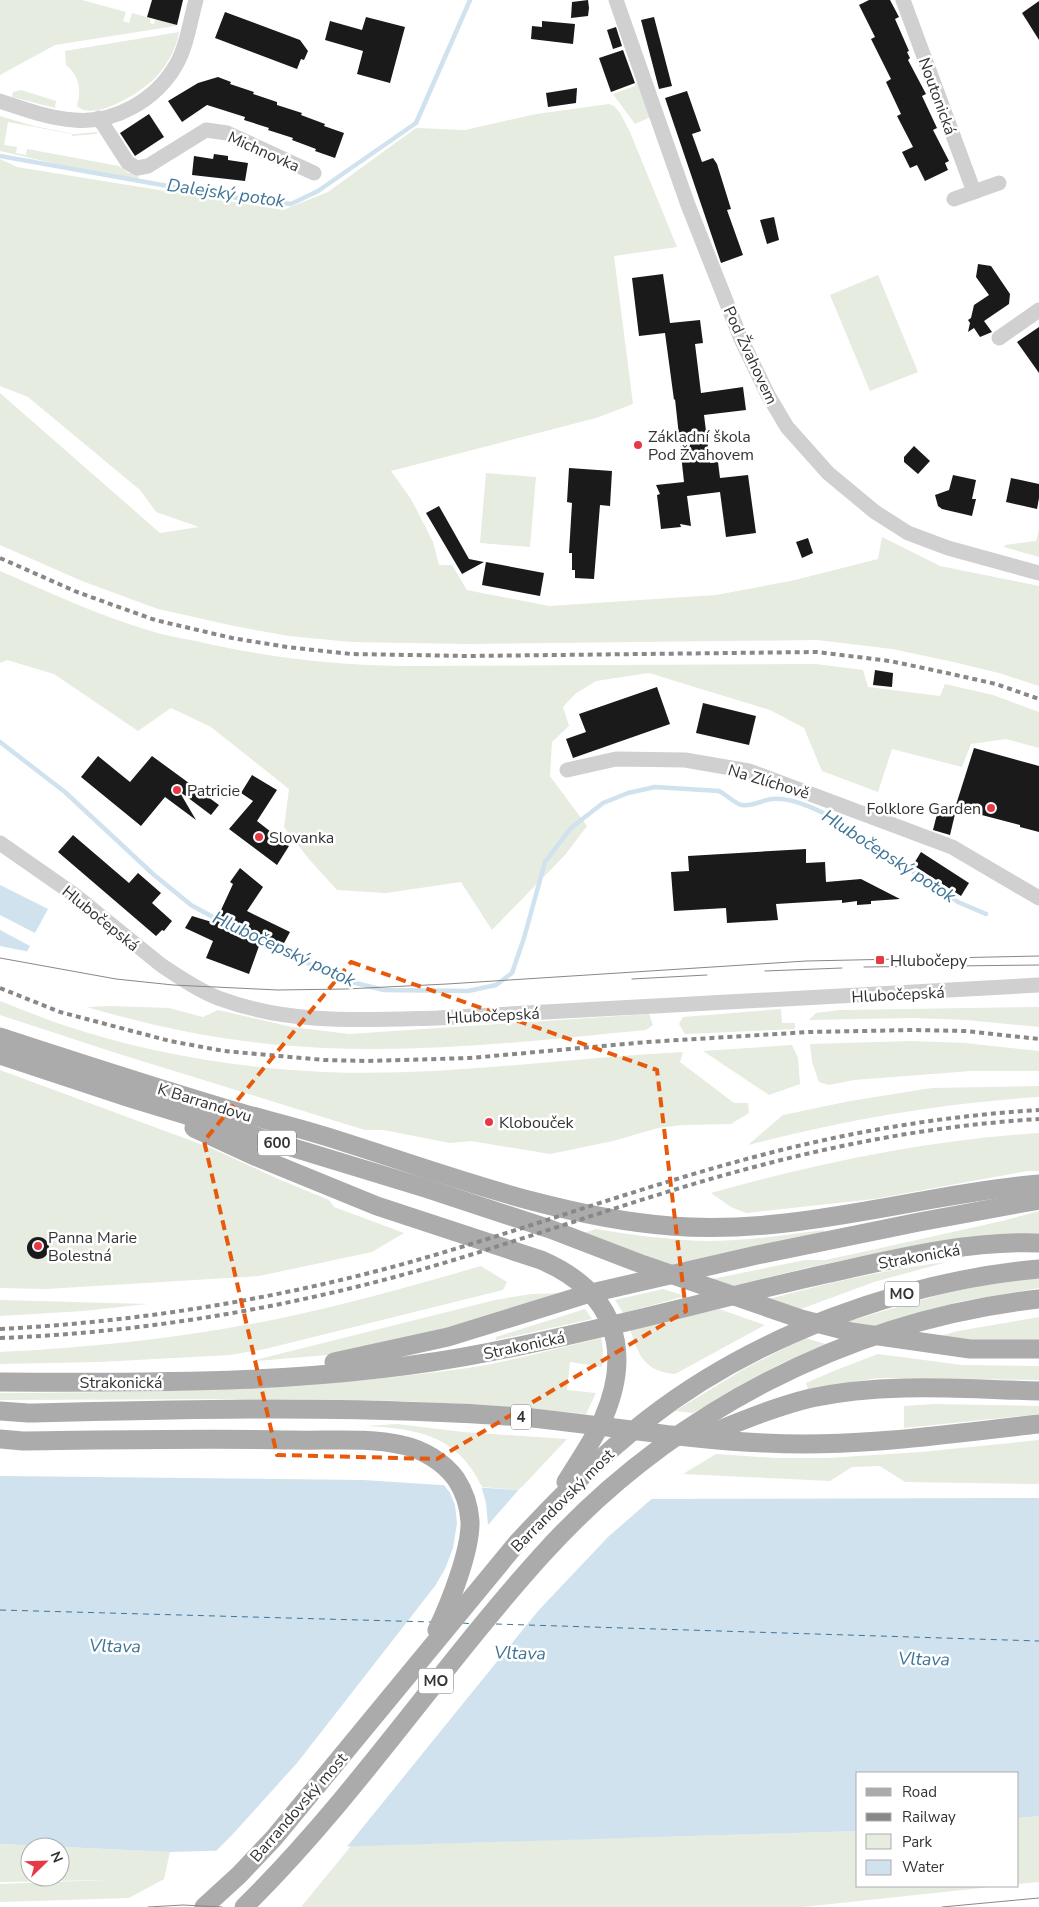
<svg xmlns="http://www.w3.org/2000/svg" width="1039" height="1907" viewBox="0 0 1039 1907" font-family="'Nunito Sans',sans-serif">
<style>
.green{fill:#e6ecdf;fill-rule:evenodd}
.water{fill:#cfe2ee}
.pier{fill:#fff}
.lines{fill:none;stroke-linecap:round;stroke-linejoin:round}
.stream{stroke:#cfe2ee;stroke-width:4.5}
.ferry{stroke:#3f7597;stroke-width:1;stroke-dasharray:6 5;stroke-linecap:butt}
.building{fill:#1a1a1a}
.minor{stroke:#d0d0d0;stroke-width:15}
.major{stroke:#ababab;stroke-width:19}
.tram{stroke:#888;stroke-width:1}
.rail{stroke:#888;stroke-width:4;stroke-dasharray:5 4;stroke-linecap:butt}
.marked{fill:none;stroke:#e8590c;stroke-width:4;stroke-dasharray:10 6;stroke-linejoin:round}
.poi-dot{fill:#e63946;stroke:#fff;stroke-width:2}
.labels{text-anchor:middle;stroke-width:5;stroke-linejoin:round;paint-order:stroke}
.shield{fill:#fff;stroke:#707070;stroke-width:1}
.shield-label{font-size:15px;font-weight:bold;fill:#333}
.street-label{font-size:16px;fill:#333;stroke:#fff}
.poi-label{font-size:16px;fill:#333;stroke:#fff;text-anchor:start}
.water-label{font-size:18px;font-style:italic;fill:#3f7597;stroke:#fff}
</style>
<rect width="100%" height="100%" fill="#fff"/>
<g class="green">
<polygon points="0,0 82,0 126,12 123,21 129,23 132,13 150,18 150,23 154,24 155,19 177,25 175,26 55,45 0,75"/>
<path d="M179,32C177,48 167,65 156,77C143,91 94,123 77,106C82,90 79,75 66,65L65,51Z"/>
<polygon points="628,44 655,115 635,124 613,94 635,86 637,83 624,46"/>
<polygon points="21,90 56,101 55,108 12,97 13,92"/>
<polygon points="609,104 614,106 620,113 630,132 677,247 614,256 633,404 596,418 391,471 411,499 433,542 439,565 452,565 467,590 549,606 716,595 795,580 878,559 882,537 940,566 1039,586 1039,686 999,673 949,661 892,649 817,640 468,644 351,642 289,636 234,626 158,609 82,581 0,545 0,393 160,533 199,527 156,512 140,490 28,397 0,386 0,159 17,167 283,210 328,192 416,128 465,130 536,114"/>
<polygon points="0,116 34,126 74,134 98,132 96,134 72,136 72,134 8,122 4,145 17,147 16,153 26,155 27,149 119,166 128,173 139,174 138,180 95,173 0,151"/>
<polygon points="878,275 918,372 870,391 830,295"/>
<polygon points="486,473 536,477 530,547 480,543"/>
<polygon points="1039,530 1039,557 1004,547 1005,545 1036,541"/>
<path d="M0,571C49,592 99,616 151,631C166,636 181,638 196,641C264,657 332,665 402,666L816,664L863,670L868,687L940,696L945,684L993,695L1039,712V748L1006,739L971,744L962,767L892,749L878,792L822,771L804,728L770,710L649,673L596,681L575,694L563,707L569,726L552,742L550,776L587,826L565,855L492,930L461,882L386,893L337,890L308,858L284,827L289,789L211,727L171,708L138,731L54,674L7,660L0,663Z"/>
<path d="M0,1001C19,1008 37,1016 57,1023C142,1052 233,1068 324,1072C444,1077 563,1058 683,1052L680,1062L734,1103H748L749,1113L731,1124L682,1125L658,1128L613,1141L550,1154L471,1141L450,1143L383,1130H365L116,1053L0,1015Z"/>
<path d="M110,1006L169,1008L203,1017L218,1010L292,1027L349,1034L649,1014L653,1025L646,1030C540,1040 432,1053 325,1048C244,1045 165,1030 87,1007Z"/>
<polygon points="1039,1007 1039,1027 966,1020 913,1018 809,1020 816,1013 840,1010"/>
<polygon points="781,1009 782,1023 795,1023 795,1029 685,1034 679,1024 683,1017"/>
<polygon points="912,1041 965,1043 1039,1051 1039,1071 971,1071 854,1080 829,1085 819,1082 812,1062 810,1044"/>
<polygon points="792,1045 798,1058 800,1084 769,1095 703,1051"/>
<path d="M0,1070L211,1148L276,1178L329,1200L334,1207L404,1233L372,1252L259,1276L46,1289L0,1288ZM38,1237L45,1240L49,1248L47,1254L40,1259L31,1256L27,1248L29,1241Z"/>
<path d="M1039,1086V1097C940,1103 844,1120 748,1145L783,1115L850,1101L932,1088Z"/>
<path d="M1039,1133V1171H1027L874,1199L746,1213L731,1207L711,1193C818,1163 927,1140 1039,1133Z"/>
<polygon points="1039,1211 1039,1233 976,1237 916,1245 806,1268 732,1286 712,1279 805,1260 825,1260 867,1251 1002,1221"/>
<path d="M596,1229C633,1235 669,1240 706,1241C746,1241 785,1235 824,1230L825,1237L672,1267L584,1233Z"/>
<path d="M947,1262L874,1282L801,1309L769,1299C828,1283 887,1269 947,1262Z"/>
<path d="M481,1266L507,1282L503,1290L265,1349L230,1355L99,1362L0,1364V1352C91,1348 182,1338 272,1320C342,1306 412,1286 481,1266Z"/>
<polygon points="1039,1278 1039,1288 958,1302 873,1327 846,1322 949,1292 986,1285"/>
<polygon points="663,1289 686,1296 623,1313 615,1300"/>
<polygon points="563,1293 490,1318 338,1354 257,1361 255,1360 495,1300 531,1294"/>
<polygon points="0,1300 148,1304 83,1311 0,1316"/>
<polygon points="585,1309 592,1319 496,1340 496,1337"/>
<path d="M719,1309L765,1325L675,1374C645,1372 638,1355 630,1329Z"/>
<polygon points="1039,1317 1039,1342 971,1341 933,1338 958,1331"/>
<path d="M601,1338L603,1349L602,1367L570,1362L567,1390L596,1393L586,1414L488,1405L399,1401L292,1399L0,1400V1393C158,1392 312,1390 468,1368C512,1361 558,1348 601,1338Z"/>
<polygon points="805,1338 826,1344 780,1364 693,1413 675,1411 744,1369"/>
<polygon points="878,1354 962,1365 1039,1366 1039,1380 878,1378 808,1389 806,1383 836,1370"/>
<polygon points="934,1404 1039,1406 1039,1414 904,1428 904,1406"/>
<path d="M397,1424L463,1432L567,1439L519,1490L482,1487C457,1435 419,1429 366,1426Z"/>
<polygon points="1039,1440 1039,1484 905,1482 880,1466 852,1467 830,1481 683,1474 716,1454 775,1458 827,1458 921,1452"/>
<polygon points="1039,1816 1039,1882 1018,1884 1018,1818"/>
<polygon points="858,1831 858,1886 1000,1886 803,1907 301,1907 351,1846"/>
<path d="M0,1844L170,1852L164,1879L129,1898L0,1902V1884L106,1880L0,1882ZM30,1847H60V1877H30Z"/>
</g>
<g class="water">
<polygon points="0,885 48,909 35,933 0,915"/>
<polygon points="0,930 30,946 17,971 0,962"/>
<polygon points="0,1476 363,1480 519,1490 619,1499 1039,1498 1039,1816 1018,1818 1018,1773 858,1773 858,1831 170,1852 0,1844"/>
</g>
<g class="pier">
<polygon points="0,946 30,952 19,973 0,965"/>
<polygon points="442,1482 481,1485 486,1503 488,1525 521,1487 619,1497 655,1496 608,1537 538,1611 346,1848 214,1853 232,1835 297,1763 435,1586 445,1569 453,1548 457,1523 455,1505 450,1493"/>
</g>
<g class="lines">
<g class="stream">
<polyline points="0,156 229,197 291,204 318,191 416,123 470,0"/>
<polyline points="0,742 65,792 153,874 191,905 222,922"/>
<path d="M255,939L347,981L384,990L468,991L496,985L512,973L524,938L545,862L571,828L603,803L628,793L655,787L719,791C727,795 735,804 742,805C752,807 762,800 772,799C790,797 816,809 831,817L958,902L986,914"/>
</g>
<g class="ferry">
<polyline points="0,1610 432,1622"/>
<polyline points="463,1623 472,1624"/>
<polyline points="496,1624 1039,1641"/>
</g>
</g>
<g class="building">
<polygon points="152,0 183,0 177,25 147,17"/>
<polygon points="588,0 589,8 588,16 571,18 572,2"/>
<polygon points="869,0 890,0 899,17 895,19 909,51 907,52 910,58 908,60 926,94 922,96 937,128 933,130 949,161 945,163 948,170 925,181 917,165 910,168 902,152 913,147 897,116 901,114 886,82 891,79 871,39 875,37 859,5"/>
<polygon points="1039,1 1039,40 1022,13"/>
<polygon points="225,12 300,40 308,51 304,60 301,59 297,69 215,38"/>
<polygon points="366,17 405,27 390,83 357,74 363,51 325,40 330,21 362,30"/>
<polygon points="654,17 672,86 659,89 641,20"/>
<polygon points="542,21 575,24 573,44 531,39 532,26 542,27"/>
<polygon points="616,27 622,46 613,49 607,30"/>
<polygon points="623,50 635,83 611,92 599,58"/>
<polygon points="218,77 231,82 230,84 254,92 253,94 277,102 277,105 302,113 301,115 325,124 324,126 344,133 335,158 315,151 316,149 292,140 293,138 268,130 269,128 244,120 245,117 207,105 182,122 168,101 198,83"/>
<polygon points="577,88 576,103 548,107 546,93"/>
<polygon points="687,91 701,131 692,134 702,162 713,158 717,164 731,209 727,210 743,255 721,263 665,98"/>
<polygon points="149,114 164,137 135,156 120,133"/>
<polygon points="214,154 228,156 228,160 248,163 245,181 192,175 194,156 213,159"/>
<polygon points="774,217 779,240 767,244 760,220"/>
<polygon points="978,264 991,266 1010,294 1009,304 984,321 992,332 980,337 974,328 968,332 970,323 968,320 971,318 974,305 989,295 976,277"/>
<polygon points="663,274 670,323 700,320 703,343 695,344 701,393 743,387 746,410 704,415 710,463 718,462 720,478 748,475 756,533 726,537 720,492 687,496 691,526 680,524 681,527 661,529 657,495 660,494 656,485 684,482 675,399 674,400 665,333 639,336 632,278"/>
<polygon points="1039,327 1039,373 1017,342"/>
<polygon points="914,446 930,461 918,474 904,462 904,457"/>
<polygon points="569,468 612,471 610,506 600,505 594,579 575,578 575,570 572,570 572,553 569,553 572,503 567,502"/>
<polygon points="953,475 976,480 972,499 976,499 972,516 942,509 938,506 935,495 949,490"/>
<polygon points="1011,478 1039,484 1039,498 1037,509 1006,502"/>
<polygon points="439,506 469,559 484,562 462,574 426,513"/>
<polygon points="808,538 813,553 802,558 796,542"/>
<polygon points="486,562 544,573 540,596 482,585"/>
<polygon points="875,670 893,673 892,687 873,685"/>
<polygon points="657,687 670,724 573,758 566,739 586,732 579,714"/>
<polygon points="703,703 756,716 749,745 696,733"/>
<polygon points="974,748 1039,766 1039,832 1020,827 1020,825 955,808"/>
<polygon points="98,756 130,782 152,756 219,805 211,815 179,791 196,820 165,797 141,826 81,777"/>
<polygon points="252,775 277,790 257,821 289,846 277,865 229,829 253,801 241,793"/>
<polygon points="939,806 956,810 950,835 933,830"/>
<polygon points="73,835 129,883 138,873 161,893 152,903 172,921 164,931 162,930 156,936 58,852"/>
<polygon points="806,849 806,863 825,862 826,882 861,879 900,899 871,901 871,904 857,905 857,901 842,903 842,900 776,904 778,920 727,923 726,908 674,911 671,872 689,871 688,856"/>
<polygon points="921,852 969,883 961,896 913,865"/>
<polygon points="240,868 263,887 247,911 290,932 283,945 263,935 249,974 206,958 213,941 185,928 192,916 215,923 233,884 230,882"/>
<circle cx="38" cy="1248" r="11"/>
</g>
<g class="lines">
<g class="minor">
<polyline points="616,0 688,205 741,339 768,395 787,427 828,473 875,512 908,533 948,548 1039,573"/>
<polyline points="903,0 974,192"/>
<path d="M0,101C24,109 48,118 74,120C114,124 156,100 176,65C187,46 190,21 196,0"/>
<polyline points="99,118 128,163 137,168 148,166 206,130 227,133 314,173"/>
<polyline points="954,199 999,183"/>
<polyline points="999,338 1039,310"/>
<polyline points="567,770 616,759 685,760 749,771 952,847 1039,898"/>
<path d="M0,843L76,896L161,965C179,977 198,990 218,998C290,1025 362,1020 437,1018L1039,985"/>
</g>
<g class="major">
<path d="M0,1037C77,1062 153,1087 231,1110C265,1120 300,1128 334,1139C445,1174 555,1217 671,1226C796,1236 916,1195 1039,1184"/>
<polyline points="0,1055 130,1098 425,1188 550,1229 644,1265 801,1319 851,1332 970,1349 1039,1349"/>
<path d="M194,1128L257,1157L377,1206L541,1260C613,1291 634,1348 603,1419C593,1441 578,1462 566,1482"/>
<polyline points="334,1362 448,1337 587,1294 757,1255 919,1222 1039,1200"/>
<path d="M0,1382C163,1383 329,1384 490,1352C605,1330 717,1298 830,1273C897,1258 971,1240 1039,1243"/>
<path d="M0,1411L28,1413C162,1410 297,1406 430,1412C464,1413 498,1415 532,1418C610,1426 687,1440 765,1443C856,1448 948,1434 1039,1424"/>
<path d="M704,1436C739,1422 774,1407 811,1398C886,1382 964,1389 1039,1391"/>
<path d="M0,1439L23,1441C112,1440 202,1438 292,1440C327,1441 368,1437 402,1445C422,1449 444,1462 456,1479C464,1491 469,1507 470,1521C471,1550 450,1603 437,1630"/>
<path d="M204,1907L239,1875L274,1838L517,1543C558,1499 600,1456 648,1419C756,1335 904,1281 1039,1269"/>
<path d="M244,1907C354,1799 439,1669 542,1555C670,1413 849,1320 1039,1299"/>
</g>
<g class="tram">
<polyline points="0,958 116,979 173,985 278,990 346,989 447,984 806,961 1039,956"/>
<polyline points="864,967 1039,965"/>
<polyline points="765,971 842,968"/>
<polyline points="632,979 707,975"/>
<polyline points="148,1907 183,1905 222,1907"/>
<polyline points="942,1907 1039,1898"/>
</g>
<g class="rail">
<polyline points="0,558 77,592 155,620 232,638 287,647 351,654 468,656 817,652 890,661 947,673 996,684 1039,699"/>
<polyline points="0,988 60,1012 170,1041 224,1051 324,1060 368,1061 470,1058 647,1042 809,1032 913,1030 965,1031 1039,1039"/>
<path d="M0,1329C134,1322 266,1301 396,1266C516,1233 633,1189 754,1157C848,1132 942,1116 1039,1110"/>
<path d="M0,1338C132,1333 263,1312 391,1278C513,1245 632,1199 754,1167C848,1142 942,1125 1039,1119"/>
</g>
</g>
<path class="marked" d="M351,962L657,1070L686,1311L437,1459L277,1455L204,1141Z"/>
<g class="poi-dot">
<circle cx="638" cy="445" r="5"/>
<circle cx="177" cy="790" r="5"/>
<circle cx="991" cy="808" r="5"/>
<circle cx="259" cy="837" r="5"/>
<rect x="875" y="955" width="10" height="10" rx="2.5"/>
<circle cx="489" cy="1122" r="5"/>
<circle cx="38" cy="1246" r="5"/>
</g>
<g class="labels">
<g class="shield">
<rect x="258" y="1130.5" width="38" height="25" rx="4"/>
<rect x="884.5" y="1281.5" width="35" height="25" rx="4"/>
<rect x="511" y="1404.5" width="20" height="25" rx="4"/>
<rect x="418.5" y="1668.5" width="35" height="25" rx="4"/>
</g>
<g class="shield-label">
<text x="277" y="1148">600</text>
<text x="902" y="1299">MO</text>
<text x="521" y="1422">4</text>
<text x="436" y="1686">MO</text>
</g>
<g class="street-label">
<text transform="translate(938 96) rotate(70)" y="6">Noutonická</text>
<text transform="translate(264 151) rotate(24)" y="6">Michnovka</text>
<text transform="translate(751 355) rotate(65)" y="6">Pod Žvahovem</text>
<text transform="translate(769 781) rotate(17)" y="6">Na Zlíchově</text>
<text transform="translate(101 918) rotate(39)" y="6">Hlubočepská</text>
<text transform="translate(898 994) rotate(-3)" y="6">Hlubočepská</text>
<text transform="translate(493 1015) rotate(-3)" y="6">Hlubočepská</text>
<text transform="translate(205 1102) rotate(17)" y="6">K Barrandovu</text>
<text transform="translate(919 1256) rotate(-10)" y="6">Strakonická</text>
<text transform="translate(524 1345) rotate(-12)" y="6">Strakonická</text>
<text x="121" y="1388">Strakonická</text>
<text transform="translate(562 1500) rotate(-45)" y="6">Barrandovský most</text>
<text transform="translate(298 1807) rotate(-49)" y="6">Barrandovský most</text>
</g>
<g class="poi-label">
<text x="648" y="442">Základní škola<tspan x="648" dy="18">Pod Žvahovem</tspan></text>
<text x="187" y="796">Patricie</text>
<text x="981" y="814" text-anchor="end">Folklore Garden</text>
<text x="269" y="843">Slovanka</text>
<text x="890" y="966">Hlubočepy</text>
<text x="499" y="1128">Klobouček</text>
<text x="48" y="1243">Panna Marie<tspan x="48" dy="18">Bolestná</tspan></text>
</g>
<g class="water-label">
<text transform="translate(226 193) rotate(8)" y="6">Dalejský potok</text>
<text transform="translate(889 856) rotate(33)" y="6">Hlubočepský potok</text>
<text transform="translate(284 949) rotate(25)" y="6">Hlubočepský potok</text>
<text transform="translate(115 1646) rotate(1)" y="6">Vltava</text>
<text transform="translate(520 1653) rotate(1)" y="6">Vltava</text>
<text transform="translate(924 1659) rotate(1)" y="6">Vltava</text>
</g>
</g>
<rect x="856" y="1772" width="162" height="115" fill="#ffffff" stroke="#adadad"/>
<rect x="866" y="1788" width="25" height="8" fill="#ababab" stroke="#adadad"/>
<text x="902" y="1797" font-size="15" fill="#333333">Road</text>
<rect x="866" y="1813" width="25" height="8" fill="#888888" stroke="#adadad"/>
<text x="902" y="1822" font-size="15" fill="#333333">Railway</text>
<rect x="866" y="1834" width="25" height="15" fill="#e6ecdf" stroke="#adadad"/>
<text x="902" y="1847" font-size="15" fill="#333333">Park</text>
<rect x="866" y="1860" width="25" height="15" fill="#cfe2ee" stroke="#adadad"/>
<text x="902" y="1872" font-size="15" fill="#333333">Water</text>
<g transform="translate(45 1862) rotate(67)"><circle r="24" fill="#ffffff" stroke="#adadad"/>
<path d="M0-4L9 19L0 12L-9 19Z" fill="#e63946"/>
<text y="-8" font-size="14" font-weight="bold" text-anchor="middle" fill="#333333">N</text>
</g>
</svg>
